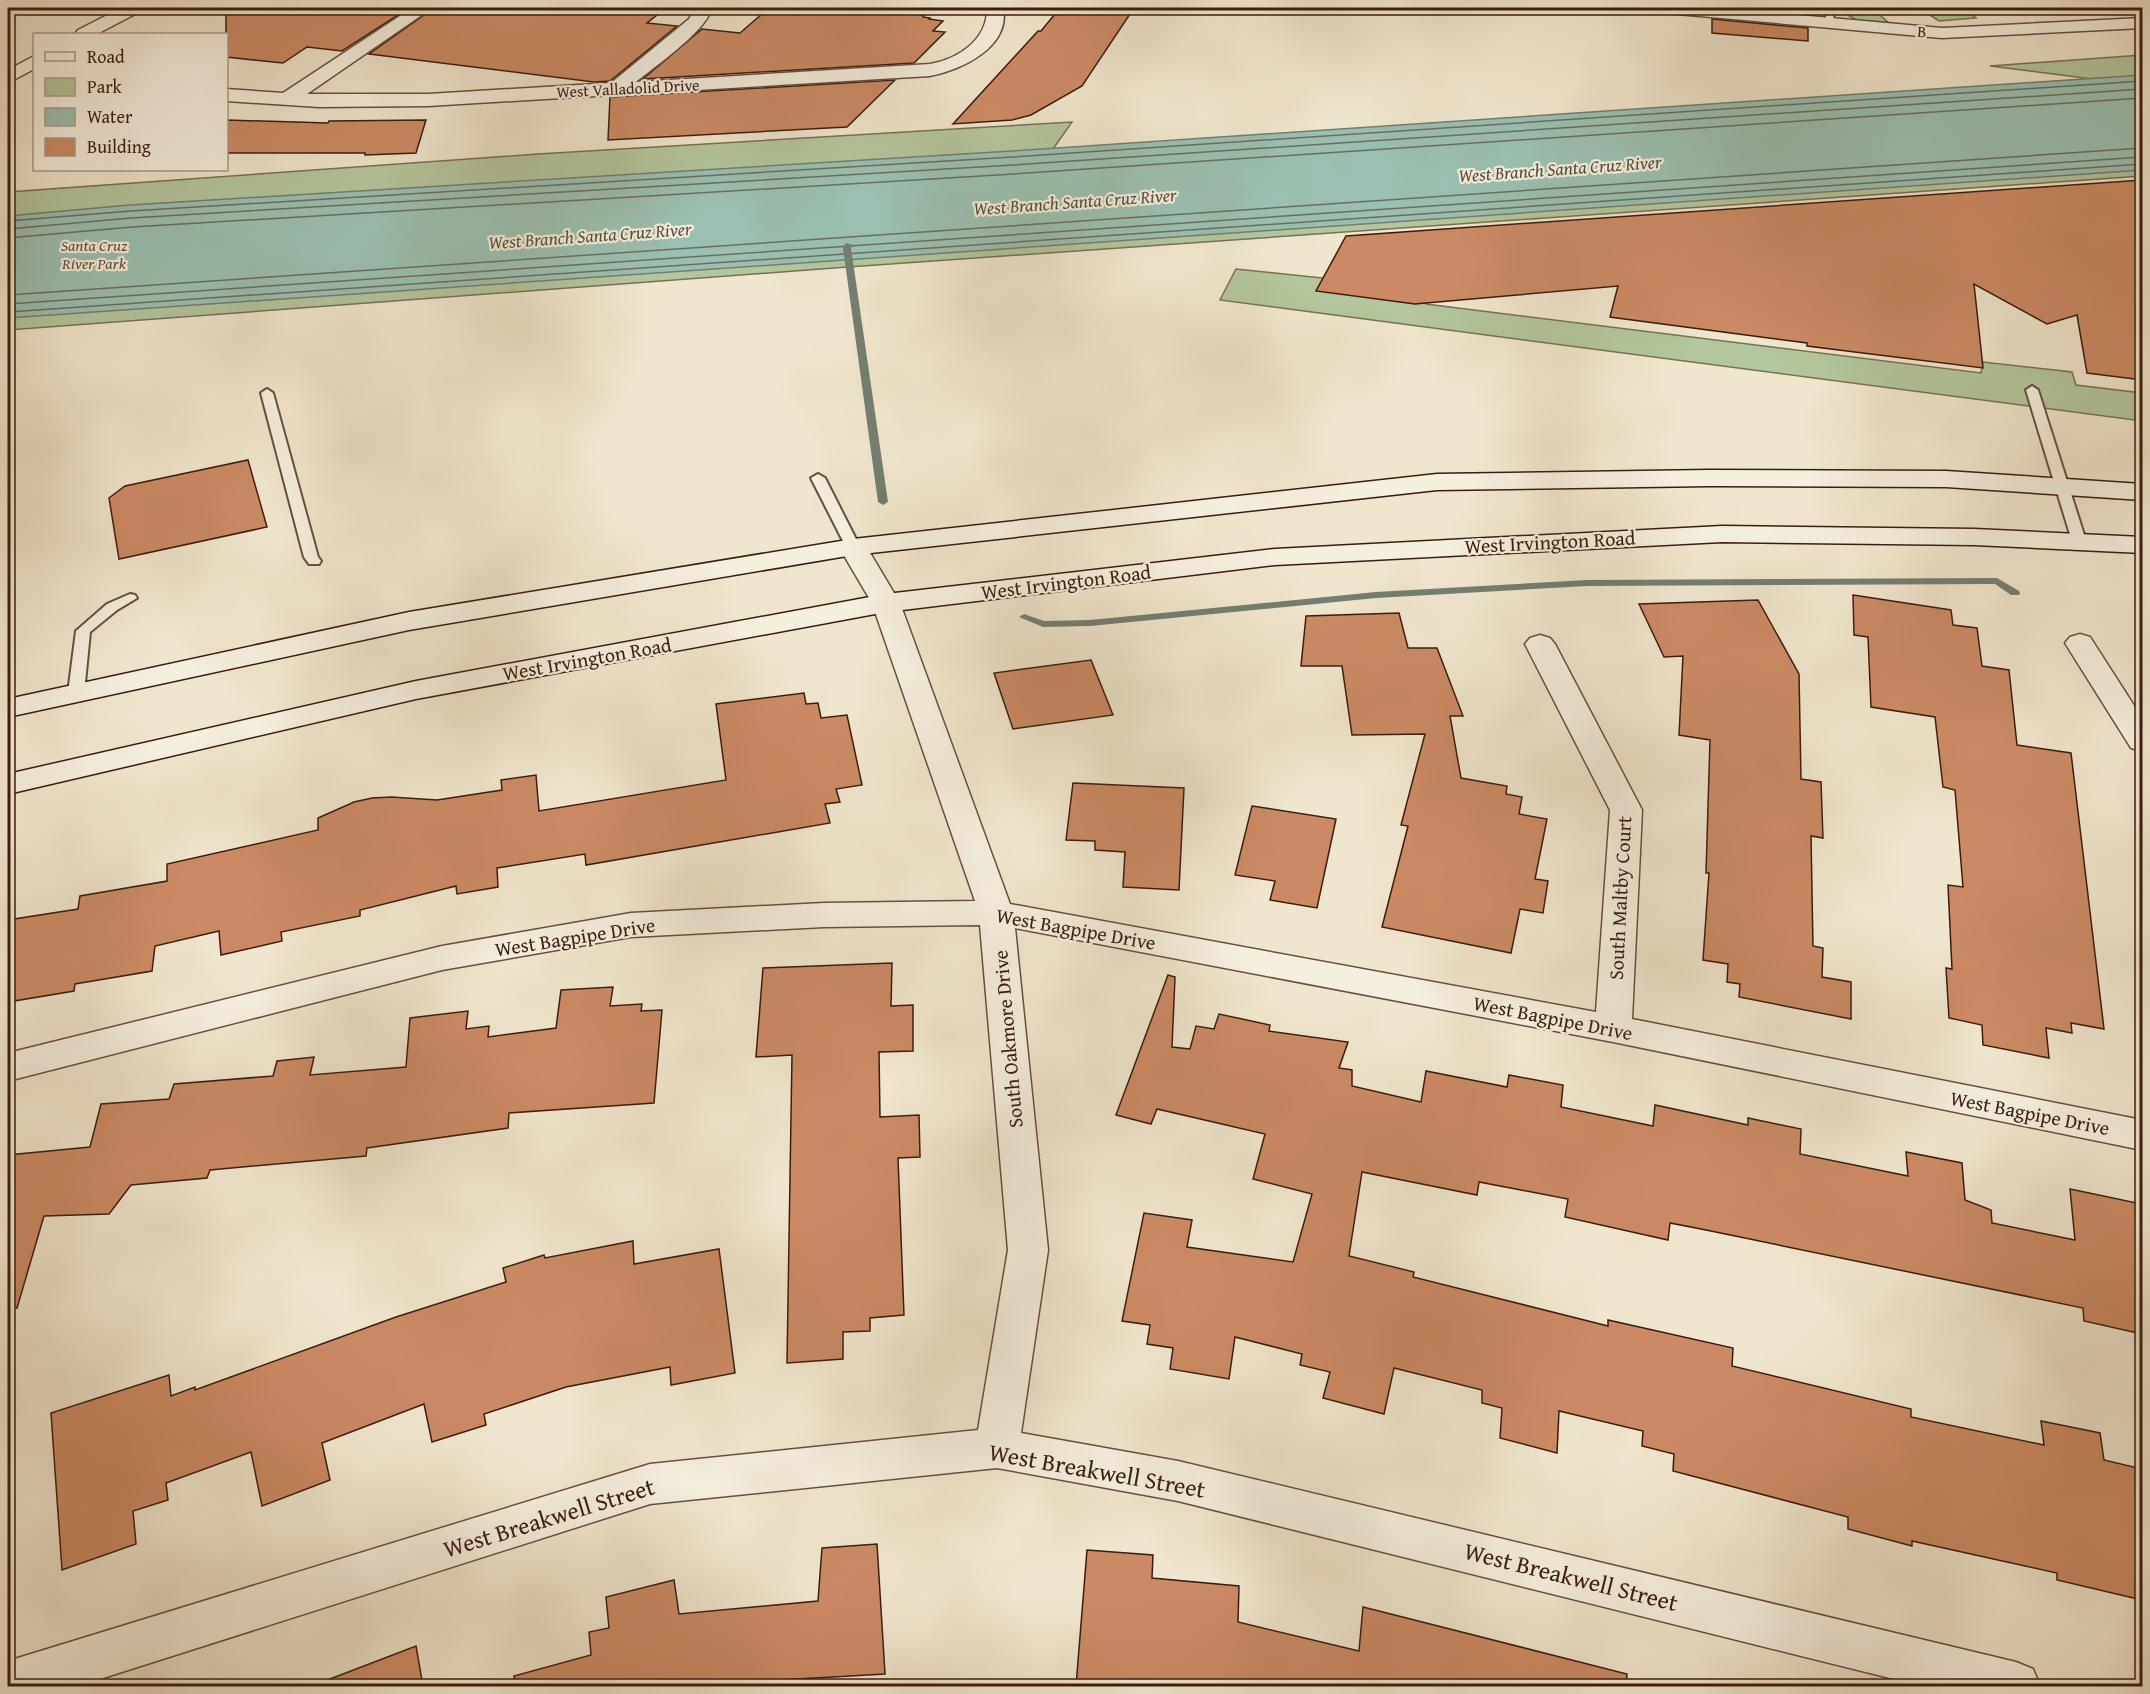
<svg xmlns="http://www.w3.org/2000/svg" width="2150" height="1694" viewBox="0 0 2150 1694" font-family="'Gentium Book Plus',serif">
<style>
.green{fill:#b4c69d;stroke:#777156;stroke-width:1.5}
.water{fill:#9bc0b1;stroke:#747e71;stroke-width:1.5}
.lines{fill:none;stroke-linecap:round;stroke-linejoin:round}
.shore{stroke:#6a6e60;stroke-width:1.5}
.stream{fill:#747e71;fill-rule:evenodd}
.building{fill:#cb8a65;stroke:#3a1c10;stroke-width:1.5}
.lane-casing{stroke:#684e3f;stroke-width:4}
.street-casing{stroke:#684e3f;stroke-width:3}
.secondary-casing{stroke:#3a1c10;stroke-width:3}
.lane{fill:#f5efde;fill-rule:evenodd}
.street{fill:#f5efde;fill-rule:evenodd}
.secondary{fill:#f5efde;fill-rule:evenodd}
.labels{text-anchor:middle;stroke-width:4.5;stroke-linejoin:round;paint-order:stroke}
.far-street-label{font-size:16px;fill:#3a1c10;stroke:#f5efde}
.far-park-label{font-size:16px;font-style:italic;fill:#5f4f3a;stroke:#f5efde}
.far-water-label{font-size:18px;font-style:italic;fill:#574d40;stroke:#f5efde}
.street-label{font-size:20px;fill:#3a1c10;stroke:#f5efde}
.near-street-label{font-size:24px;fill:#3a1c10;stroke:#f5efde}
</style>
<rect width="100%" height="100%" fill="#f0e6cd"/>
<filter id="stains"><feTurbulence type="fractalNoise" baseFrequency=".00333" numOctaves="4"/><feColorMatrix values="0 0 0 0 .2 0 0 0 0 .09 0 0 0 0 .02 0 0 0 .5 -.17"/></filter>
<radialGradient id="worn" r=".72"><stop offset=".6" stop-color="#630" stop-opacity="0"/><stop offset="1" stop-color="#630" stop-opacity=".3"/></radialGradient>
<g class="green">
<polygon points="1845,8 1872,8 1891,25 1857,20 1845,14"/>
<polygon points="1919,8 1962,8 1976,18 1939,21"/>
<polygon points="2142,55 2142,176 834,268 8,330 8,192 538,154 1072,122 1053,149 2092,79 1990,66"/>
<polygon points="1236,269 1426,289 1426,304 1981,373 1983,362 2072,372 2076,385 2142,393 2142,421 1220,300"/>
</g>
<polygon class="water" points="2142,75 2142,170 8,318 8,216 130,205 1012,151"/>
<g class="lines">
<g class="shore">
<polyline points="8,221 131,211 1013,157 2142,81"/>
<polyline points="8,229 131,218 1013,165 2142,89"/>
<polyline points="8,238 132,227 1014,174 2142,98"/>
<polyline points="8,295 2142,148"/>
<polyline points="8,304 2142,157"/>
<polyline points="8,312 2142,164"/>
</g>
<g class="stream">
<polygon points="846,243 853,245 851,248 888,502 883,505 878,502 843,248"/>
<polygon points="1997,578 2019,591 2020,593 2019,595 2011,595 1995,584 1587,586 1376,598 1090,626 1043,627 1019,617 1024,614 1044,621 1090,620 1376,592 1587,580"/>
</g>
</g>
<g class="building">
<polygon points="226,8 409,8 342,51 307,47 283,63 226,57"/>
<polygon points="434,8 666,8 647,23 677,26 610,81 594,82 369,54"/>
<polygon points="769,8 848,8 924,15 923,17 930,18 929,19 943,21 933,31 945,32 914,63 643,79 702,29 740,33"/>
<polygon points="1060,8 1134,8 1082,86 1031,115 1012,120 953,124 1038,31 1041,31"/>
<polygon points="1739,8 1808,8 1808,14"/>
<polygon points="1712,19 1808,28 1808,41 1712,33"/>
<polygon points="895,80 847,127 608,140 610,97"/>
<polygon points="226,120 328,123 329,121 426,120 416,153 365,155 365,153 226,153"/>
<polygon points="2142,180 2142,380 2087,373 2077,315 2047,324 1974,284 1983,368 1807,346 1807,343 1610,317 1618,286 1415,304 1316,291 1346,236"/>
<polygon points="248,460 267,527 119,559 109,498 125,486"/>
<polygon points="1853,595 1951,610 1953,625 1977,628 1982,666 2009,670 2017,745 2071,753 2104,1029 2071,1023 2072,1033 2046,1028 2049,1058 1983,1045 1982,1025 1949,1018 1946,968 1952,969 1948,885 1963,887 1955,790 1943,787 1935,717 1871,707 1868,637 1854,635"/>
<polygon points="1758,600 1799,674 1801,779 1821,782 1823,838 1811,836 1813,946 1823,948 1822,977 1851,982 1851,1019 1739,997 1740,984 1727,982 1728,964 1703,960 1709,873 1706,873 1710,740 1679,735 1683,656 1664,657 1639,604"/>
<polygon points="1399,613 1408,648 1437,648 1463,716 1450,716 1461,778 1507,786 1506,794 1522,797 1519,814 1547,819 1535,879 1548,881 1543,913 1520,909 1511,953 1382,927 1408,826 1401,825 1425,734 1352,735 1342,666 1301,666 1306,616"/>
<polygon points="1091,660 1113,715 1013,729 994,673"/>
<polygon points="804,693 806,704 818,703 821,718 847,715 862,785 836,789 840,802 825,804 830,823 586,865 585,854 497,868 498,887 457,894 456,886 360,910 360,916 281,932 282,941 221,955 219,931 155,946 152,971 75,984 74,991 8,1002 8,920 78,909 80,896 167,881 167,864 318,830 318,818 354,802 372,798 391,797 437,800 502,790 501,780 536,775 539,811 726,780 716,704"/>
<polygon points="1073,783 1184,788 1179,890 1123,887 1125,852 1095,850 1095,841 1066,840"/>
<polygon points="1252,806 1336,819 1317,908 1270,900 1275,881 1235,875"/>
<polygon points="892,963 891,1006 913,1005 913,1051 879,1052 880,1117 919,1115 920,1157 898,1158 904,1315 870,1318 870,1331 843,1332 843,1359 787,1363 792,1055 756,1057 763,968"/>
<polygon points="1168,975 1175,977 1172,1047 1190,1049 1196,1026 1214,1029 1219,1014 1270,1025 1269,1031 1348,1042 1339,1068 1352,1070 1352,1086 1421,1102 1426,1071 1507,1087 1509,1075 1563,1085 1561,1107 1653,1126 1655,1105 1748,1125 1748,1118 1801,1129 1800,1154 1908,1176 1906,1152 1962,1163 1965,1200 1991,1210 1992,1223 2075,1240 2070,1189 2137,1203 2142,1246 2142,1334 2084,1321 2083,1308 1706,1230 1670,1223 1668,1240 1565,1217 1568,1199 1479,1182 1477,1195 1362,1172 1349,1256 1414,1272 1413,1277 1608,1326 1608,1320 1733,1348 1732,1366 1911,1409 1911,1417 2044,1445 2041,1421 2100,1433 2104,1460 2142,1469 2142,1600 2057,1580 2057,1573 1912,1541 1912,1546 1848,1529 1848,1517 1673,1471 1674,1454 1642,1446 1643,1431 1559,1411 1557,1453 1500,1438 1502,1408 1482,1403 1482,1390 1394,1368 1384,1414 1323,1398 1330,1372 1300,1365 1302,1354 1235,1337 1229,1379 1170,1369 1173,1348 1147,1344 1150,1325 1122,1321 1144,1213 1192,1220 1187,1247 1293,1262 1312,1194 1253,1179 1265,1134 1157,1109 1151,1124 1116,1115"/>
<polygon points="613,987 610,1006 642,1004 641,1011 662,1010 654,1103 509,1113 508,1128 367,1148 366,1156 210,1170 207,1178 131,1185 109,1214 44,1216 17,1308 8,1306 8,1155 90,1147 101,1104 169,1099 174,1084 273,1076 277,1061 314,1057 310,1075 406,1067 410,1018 468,1011 466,1029 489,1026 488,1037 556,1028 561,990"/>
<polygon points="633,1241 634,1264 719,1249 735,1373 671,1385 670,1367 566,1387 484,1414 486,1425 432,1442 424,1404 322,1443 330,1480 262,1506 251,1452 166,1483 168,1500 133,1511 136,1544 62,1570 51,1413 169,1375 171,1396 195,1387 195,1390 396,1317 506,1282 503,1268 544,1255 545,1258"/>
<polygon points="877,1544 885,1674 671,1686 516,1686 514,1676 591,1655 589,1632 609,1628 606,1597 674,1580 679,1614 818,1601 822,1548"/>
<polygon points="1087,1550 1153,1555 1152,1578 1239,1586 1238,1622 1359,1651 1363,1607 1627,1674 1626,1686 1076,1686"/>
<polygon points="416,1646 423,1686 318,1686 317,1684"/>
</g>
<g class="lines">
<g class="lane-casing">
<g id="lane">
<polygon points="1826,8 1834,8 1833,25 1826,23"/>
<polygon points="2032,386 2038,390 2086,541 2084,544 2074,544 2072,541 2026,390"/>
<polygon points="267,389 273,393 318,557 321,561 319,564 309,564 304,557 261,393"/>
<polygon points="818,474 825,478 860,547 858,550 848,550 846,547 811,478"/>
<polygon points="130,594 135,595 137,598 117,610 90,632 84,693 81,696 71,696 68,693 76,631 107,604"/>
</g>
</g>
<g class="street-casing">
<g id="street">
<polygon points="121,8 142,8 139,12 97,34 75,34 78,30"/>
<path d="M412,8H432L307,94H428L611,83L689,19L695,8H711C710,28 653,68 636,82L930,64C959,59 988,39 987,8H1003C1011,47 961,70 930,76L428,106L319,107L226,101V89L283,93Z"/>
<polygon points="1657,8 1719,8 1942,28 2142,18 2142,28 1942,38 1666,13 1660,12"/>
<polygon points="34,56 34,69 8,83 8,70"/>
<polygon points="853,539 863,541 900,603 1010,904 1596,1012 1610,810 1525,644 1530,638 1540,635 1550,638 1555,644 1642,810 1632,1019 2142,1120 2142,1150 1613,1042 1015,928 1048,1250 1021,1433 1178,1461 2016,1662 2033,1669 2040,1686 1922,1686 1178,1501 997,1468 650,1504 78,1686 8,1686 8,1661 650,1464 978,1430 1008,1250 980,925 824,927 631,937 442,970 8,1081 8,1053 442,946 631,913 824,903 975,901 872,603 839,547 843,541"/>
<polygon points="2080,634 2090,637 2142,718 2142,751 2131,748 2065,643 2070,637"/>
</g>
</g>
<g class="secondary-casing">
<g id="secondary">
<polygon points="1710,470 1946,471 2142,484 2142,500 1946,487 1710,486 1437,490 853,555 409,630 8,717 8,699 409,612 853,539 1437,474"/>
<polygon points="1722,526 1974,529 2142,537 2142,553 1974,545 1722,542 1275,565 886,612 416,699 8,794 8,774 416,681 886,594 1275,549"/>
</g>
</g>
<use href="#lane" class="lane"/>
<use href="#street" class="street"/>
<use href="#secondary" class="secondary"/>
</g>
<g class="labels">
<g class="far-street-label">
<text transform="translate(1922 31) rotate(4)" y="6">B</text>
<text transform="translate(628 88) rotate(-3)" y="6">West Valladolid Drive</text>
</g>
<g class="far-park-label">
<text x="94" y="251">Santa Cruz<tspan x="94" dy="18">River Park</tspan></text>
</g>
<g class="far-water-label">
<text transform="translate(1560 169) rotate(-4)" y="6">West Branch Santa Cruz River</text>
<text transform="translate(1075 202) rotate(-4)" y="6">West Branch Santa Cruz River</text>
<text transform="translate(590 236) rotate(-4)" y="6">West Branch Santa Cruz River</text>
</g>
<g class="street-label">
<text transform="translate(1550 542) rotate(-3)" y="7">West Irvington Road</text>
<text transform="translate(1066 582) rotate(-7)" y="7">West Irvington Road</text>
<text transform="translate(587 659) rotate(-10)" y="7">West Irvington Road</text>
<text transform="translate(1620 898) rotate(-87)" y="7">South Maltby Court</text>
<text transform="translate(1076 929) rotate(10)" y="7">West Bagpipe Drive</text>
<text transform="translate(575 937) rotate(-9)" y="7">West Bagpipe Drive</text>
<text transform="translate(1553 1018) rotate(11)" y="7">West Bagpipe Drive</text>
<text transform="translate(1008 1039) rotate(-95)" y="7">South Oakmore Drive</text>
<text transform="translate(2030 1113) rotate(11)" y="7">West Bagpipe Drive</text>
</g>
<g class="near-street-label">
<text transform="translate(1097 1471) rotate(10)" y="8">West Breakwell Street</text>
<text transform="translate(549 1518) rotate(-17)" y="8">West Breakwell Street</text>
<text transform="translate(1571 1577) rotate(14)" y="8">West Breakwell Street</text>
</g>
</g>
<rect width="2150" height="1694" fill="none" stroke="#f0e6cd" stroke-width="30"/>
<rect x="9" y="9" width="2132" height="1676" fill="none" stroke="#3a1c10" stroke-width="3"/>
<rect x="15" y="15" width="2120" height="1664" fill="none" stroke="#3a1c10" stroke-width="1.5"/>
<rect x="33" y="33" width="195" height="138" fill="#f5efde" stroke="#aa9b8c" stroke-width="1.5"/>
<rect x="45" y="52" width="30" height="9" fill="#f5efde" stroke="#aa9b8c" stroke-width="1.5"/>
<text x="87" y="63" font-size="18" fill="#3a1c10">Road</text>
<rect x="45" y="78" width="30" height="18" fill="#b4c69d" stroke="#aa9b8c" stroke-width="1.5"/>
<text x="87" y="93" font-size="18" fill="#3a1c10">Park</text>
<rect x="45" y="108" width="30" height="18" fill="#9bc0b1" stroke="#aa9b8c" stroke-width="1.5"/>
<text x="87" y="123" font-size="18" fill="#3a1c10">Water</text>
<rect x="45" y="138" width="30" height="18" fill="#cb8a65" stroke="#aa9b8c" stroke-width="1.5"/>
<text x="87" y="153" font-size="18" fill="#3a1c10">Building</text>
<rect width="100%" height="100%" filter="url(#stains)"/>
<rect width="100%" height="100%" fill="url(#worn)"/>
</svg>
